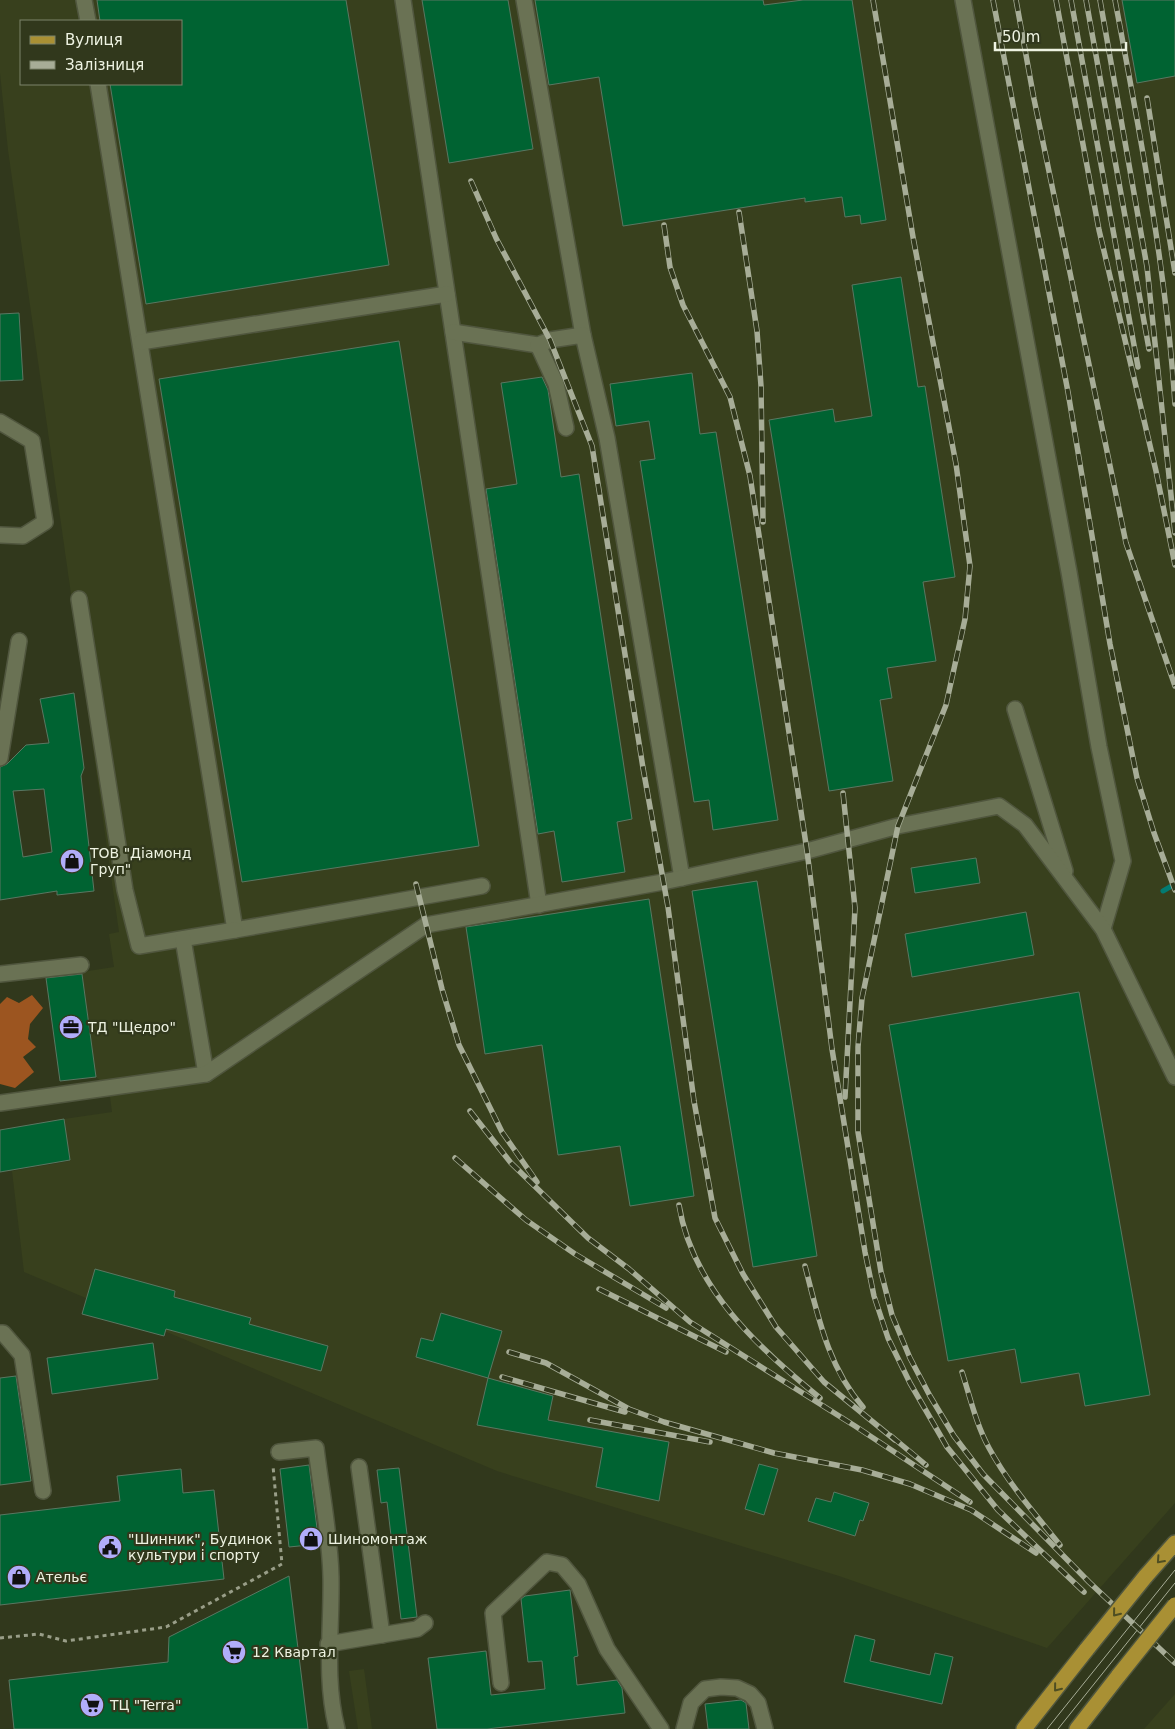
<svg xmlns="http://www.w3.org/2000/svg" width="1175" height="1729" viewBox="0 0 1175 1729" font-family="'DejaVu Sans',sans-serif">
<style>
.built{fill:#38401d;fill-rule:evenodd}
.forest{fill:#9c5520}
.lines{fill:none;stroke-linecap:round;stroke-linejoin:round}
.stream{stroke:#037b72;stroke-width:5}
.building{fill:#006332;stroke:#5a7762;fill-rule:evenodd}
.minor-casing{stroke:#50563e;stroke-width:18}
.major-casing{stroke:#50563e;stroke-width:18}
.path{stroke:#999e88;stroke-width:3;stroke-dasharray:4 4;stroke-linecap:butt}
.minor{stroke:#6a7254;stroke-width:15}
.major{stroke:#a99034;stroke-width:15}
.tram{stroke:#a7ad97;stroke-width:1}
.rail-casing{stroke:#a7ad97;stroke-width:5.5}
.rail{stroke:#31381c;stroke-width:4;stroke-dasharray:11;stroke-linecap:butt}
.major-bridge-casing{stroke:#50563e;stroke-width:18;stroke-linecap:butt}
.major-bridge{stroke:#a99034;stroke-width:15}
.oneway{stroke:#4f4e22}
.labels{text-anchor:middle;stroke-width:4.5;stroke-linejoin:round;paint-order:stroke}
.poi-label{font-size:14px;fill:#eef3e2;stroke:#31381c;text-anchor:start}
</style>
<rect width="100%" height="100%" fill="#31381c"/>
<g class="built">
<path d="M0,0H1175V1503L1047,1648L839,1576L497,1471L24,1272L12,1171L70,1161L64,1119L112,1112L109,1089L96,1077L82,972L114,967L109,934L119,932L8,150L0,73ZM21,21H181V84H21Z"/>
<polygon points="364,1669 372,1729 358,1729 349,1671"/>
<polygon points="1175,1694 1175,1729 1144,1729"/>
</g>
<polygon class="forest" points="32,995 43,1008 30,1024 28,1039 36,1047 23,1057 34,1072 15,1088 0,1084 0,1004 7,997 19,1003"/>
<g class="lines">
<polyline class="stream" points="1163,891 1175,884"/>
</g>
<g class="building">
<polygon points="97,0 346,0 389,265 146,304 110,84 181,84 181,21 100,21"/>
<polygon points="422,0 508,0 533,149 449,163"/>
<polygon points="535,0 763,0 764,5 803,0 852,0 886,220 861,224 860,215 845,217 842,197 805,202 805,198 623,226 599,77 549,85"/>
<polygon points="1122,0 1175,0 1175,76 1137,83"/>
<polygon points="901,277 918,387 925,386 955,577 923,582 936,661 887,668 892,698 880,700 893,781 829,791 769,420 833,409 835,422 872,416 852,285"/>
<polygon points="19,313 23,380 0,381 0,314"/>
<polygon points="399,341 479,846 242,882 159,379"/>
<polygon points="692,373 700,434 716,432 778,820 713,830 709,800 694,802 640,461 655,459 649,421 616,426 610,384"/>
<polygon points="542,377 548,390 561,477 579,474 632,819 617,822 625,872 562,882 554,831 538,834 486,489 517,484 501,383"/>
<path d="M74,693L84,768L81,776L94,891L57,895V891L0,900V767L7,764L26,745L49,743L40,699ZM44,789L52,852L23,857L13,791Z"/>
<polygon points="976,858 980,883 915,893 911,868"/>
<polygon points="757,881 817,1256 753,1267 692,891"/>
<polygon points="649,899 694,1196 630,1206 620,1146 558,1155 542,1045 485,1054 466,927"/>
<polygon points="1026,912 1034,955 912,977 905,934"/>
<polygon points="82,974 96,1077 60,1081 46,978"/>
<polygon points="1079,992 1150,1395 1085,1406 1079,1373 1021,1383 1015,1349 948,1361 889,1025"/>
<polygon points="64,1119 70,1160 0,1172 0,1130"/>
<polygon points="95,1269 175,1291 174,1297 251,1318 249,1324 328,1346 321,1371 166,1329 164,1336 82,1314"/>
<polygon points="441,1313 502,1331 488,1378 416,1357 421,1338 433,1341"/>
<polygon points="153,1343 158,1379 52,1394 47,1358"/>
<polygon points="16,1376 31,1481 0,1485 0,1378"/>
<polygon points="488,1378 553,1396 548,1420 669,1442 659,1501 596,1487 603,1448 477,1425"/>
<polygon points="759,1464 778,1469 764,1515 745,1509"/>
<polygon points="309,1465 319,1544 289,1547 280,1469"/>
<polygon points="399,1468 417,1617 401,1619 387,1502 381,1503 377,1470"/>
<polygon points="181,1469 183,1493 214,1490 224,1579 0,1605 0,1515 120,1501 117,1476"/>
<polygon points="834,1492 869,1503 863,1521 860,1520 855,1536 808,1521 816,1498 831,1502"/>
<polygon points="289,1576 308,1729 14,1729 9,1680 168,1662 169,1637"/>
<polygon points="570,1590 578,1656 574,1657 577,1685 617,1680 622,1688 625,1713 487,1729 437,1729 428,1658 486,1651 491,1695 545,1689 542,1661 528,1662 521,1599 525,1596"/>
<polygon points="855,1635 875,1640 870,1661 930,1675 935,1653 953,1657 942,1704 844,1682"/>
<polygon points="741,1700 746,1703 749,1729 708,1729 705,1704"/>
</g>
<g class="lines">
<g class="minor-casing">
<g id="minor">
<polyline points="84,0 88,21"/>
<polyline points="403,0 539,905"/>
<polyline points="524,0 583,335"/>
<polyline points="963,0 1069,572 1099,747 1123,861 1103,929"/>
<polyline points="98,84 235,930 482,886"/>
<polyline points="453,332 538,345 550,340 583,335 607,438 682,878"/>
<polyline points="141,342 447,294"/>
<polyline points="538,345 556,384 566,428"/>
<polyline points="0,422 32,441 45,522 23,536 0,535"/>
<polyline points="79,599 125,890 139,946 235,930"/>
<polyline points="1015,709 1065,871"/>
<polyline points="0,758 19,641"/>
<polyline points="183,939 206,1074"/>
<polyline points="0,974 81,965"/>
<polyline points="0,1103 206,1074 426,925 663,882 807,851 898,826 999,806 1025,825 1103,929 1175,1077"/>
<polyline points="0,1333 3,1333 22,1355 43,1491"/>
<path d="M279,1452L316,1448C321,1490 330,1534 331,1577C332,1628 324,1678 337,1729"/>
<polyline points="359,1467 382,1635"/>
<polyline points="328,1644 417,1629 425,1623"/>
<polyline points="501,1683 493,1613 547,1562 562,1565 578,1584 607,1649 661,1729"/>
<polyline points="684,1729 691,1703 705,1689 721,1687 737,1688 750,1694 758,1703 765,1729"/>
</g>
</g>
<g class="major-casing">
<g id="major">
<polyline points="1145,1577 1175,1543"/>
<polyline points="1024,1729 1087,1649"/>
<polyline points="1077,1729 1119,1675"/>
</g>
</g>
<polyline class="path" points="0,1638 39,1634 66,1641 166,1627 282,1564 273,1466"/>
<use href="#minor" class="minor"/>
<use href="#major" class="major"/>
<g class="tram">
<polyline points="1047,1729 1175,1570"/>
<polyline points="1058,1729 1175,1583"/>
</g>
<g class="rail-casing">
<g id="rail">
<polyline points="873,0 913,237 956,464 970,566 965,619 946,705 898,826 862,998 858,1047 858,1132 881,1272 892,1315 910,1358 930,1396 954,1436 983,1474 1089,1582 1175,1663"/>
<polyline points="993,0 1068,392 1110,644 1137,778 1154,833 1175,890"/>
<polyline points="1016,0 1034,99 1126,543 1175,686"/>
<polyline points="1056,0 1099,230 1156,471 1175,565"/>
<polyline points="1071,0 1138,367"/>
<polyline points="1086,0 1149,349"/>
<polyline points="1100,0 1147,267 1175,533"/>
<path d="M1115,0C1140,134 1166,267 1175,404"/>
<polyline points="1147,98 1175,273"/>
<polyline points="471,181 496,238 550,340 592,446 643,768 668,907 694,1101 715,1218 743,1274 776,1327 824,1382 895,1440"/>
<polyline points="739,212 757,331 761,386 763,522"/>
<polyline points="664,225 670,267 683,305 730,397 750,476 807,851 832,1049 865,1252 874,1296 888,1338 910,1383 947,1447 998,1510 1084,1592"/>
<polyline points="843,793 855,908 845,1097"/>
<polyline points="416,884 442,989 459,1045 502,1132 537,1182"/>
<polyline points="470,1111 511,1163 588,1238 629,1269 690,1322 855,1426 970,1502"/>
<polyline points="455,1158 526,1220 575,1254 666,1308"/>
<path d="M679,1205C692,1287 758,1348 820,1398"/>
<path d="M805,1266C818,1316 828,1367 863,1407"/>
<polyline points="599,1289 726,1352"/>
<polyline points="509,1352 546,1363 629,1409 664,1422 774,1453 862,1470 910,1484 971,1510 1036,1553"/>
<path d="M962,1372C970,1397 976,1424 989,1448C1008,1483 1035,1514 1060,1545"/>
<polyline points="502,1377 625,1412"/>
<polyline points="590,1420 710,1442"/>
<polyline points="891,1436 926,1465"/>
</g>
</g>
<use href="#rail" class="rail"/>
<g class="major-bridge-casing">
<g id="major-bridge">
<polyline points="1087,1649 1145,1577"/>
<polyline points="1119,1675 1175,1605"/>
</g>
</g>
<use href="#major-bridge" class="major-bridge"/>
</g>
<defs><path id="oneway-chevron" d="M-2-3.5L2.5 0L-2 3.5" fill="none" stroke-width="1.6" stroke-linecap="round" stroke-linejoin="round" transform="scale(1.25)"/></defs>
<g class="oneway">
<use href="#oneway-chevron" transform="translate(1160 1560) rotate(132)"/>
<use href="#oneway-chevron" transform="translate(1116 1613) rotate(129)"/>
<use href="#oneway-chevron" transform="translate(1057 1688) rotate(129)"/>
</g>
<defs>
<g id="shop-disc" transform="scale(1.25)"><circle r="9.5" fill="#b1adfa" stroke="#31381c"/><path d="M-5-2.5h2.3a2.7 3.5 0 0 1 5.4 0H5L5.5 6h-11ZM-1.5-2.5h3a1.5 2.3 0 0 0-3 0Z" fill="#111"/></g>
<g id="office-disc" transform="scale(1.25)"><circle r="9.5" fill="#b1adfa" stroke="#31381c"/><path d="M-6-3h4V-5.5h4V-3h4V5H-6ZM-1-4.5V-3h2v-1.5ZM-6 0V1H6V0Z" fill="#111"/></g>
<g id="civic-disc" transform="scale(1.25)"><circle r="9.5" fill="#b1adfa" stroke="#31381c"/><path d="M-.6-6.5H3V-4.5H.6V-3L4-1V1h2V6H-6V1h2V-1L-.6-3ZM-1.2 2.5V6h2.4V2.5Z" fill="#111"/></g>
<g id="supermarket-disc" transform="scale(1.25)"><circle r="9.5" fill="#b1adfa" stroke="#31381c"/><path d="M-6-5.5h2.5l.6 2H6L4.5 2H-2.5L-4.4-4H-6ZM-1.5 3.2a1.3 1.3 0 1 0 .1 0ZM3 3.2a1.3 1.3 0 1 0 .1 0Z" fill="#111"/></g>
</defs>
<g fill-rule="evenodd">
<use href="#shop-disc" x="72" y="861"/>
<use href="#office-disc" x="71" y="1027"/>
<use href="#shop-disc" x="311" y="1539"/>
<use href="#civic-disc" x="110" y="1547"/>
<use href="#shop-disc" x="19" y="1577"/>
<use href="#supermarket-disc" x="234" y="1652"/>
<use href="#supermarket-disc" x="92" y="1705"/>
</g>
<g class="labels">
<g class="poi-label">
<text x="90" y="858">ТОВ "Діамонд<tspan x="90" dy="16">Груп"</tspan></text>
<text x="88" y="1032">ТД "Щедро"</text>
<text x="128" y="1544">"Шинник", Будинок<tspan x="128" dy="16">культури і спорту</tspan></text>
<text x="328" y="1544">Шиномонтаж</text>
<text x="36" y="1582">Ательє</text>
<text x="252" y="1657">12 Квартал</text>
<text x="110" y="1710">ТЦ "Terra"</text>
</g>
</g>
<rect x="20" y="20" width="162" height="65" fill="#31381c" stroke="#7d836b"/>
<rect x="30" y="36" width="25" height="8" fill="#a99034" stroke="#7d836b"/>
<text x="65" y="45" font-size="15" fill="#eef3e2">Вулиця</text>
<rect x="30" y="61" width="25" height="8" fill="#a7ad97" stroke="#7d836b"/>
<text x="65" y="70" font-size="15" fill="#eef3e2">Залізниця</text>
<path d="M995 42v8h131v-8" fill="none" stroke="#eef3e2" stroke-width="2.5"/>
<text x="1002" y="42" font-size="15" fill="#eef3e2" stroke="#31381c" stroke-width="4" paint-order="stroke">50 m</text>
</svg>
